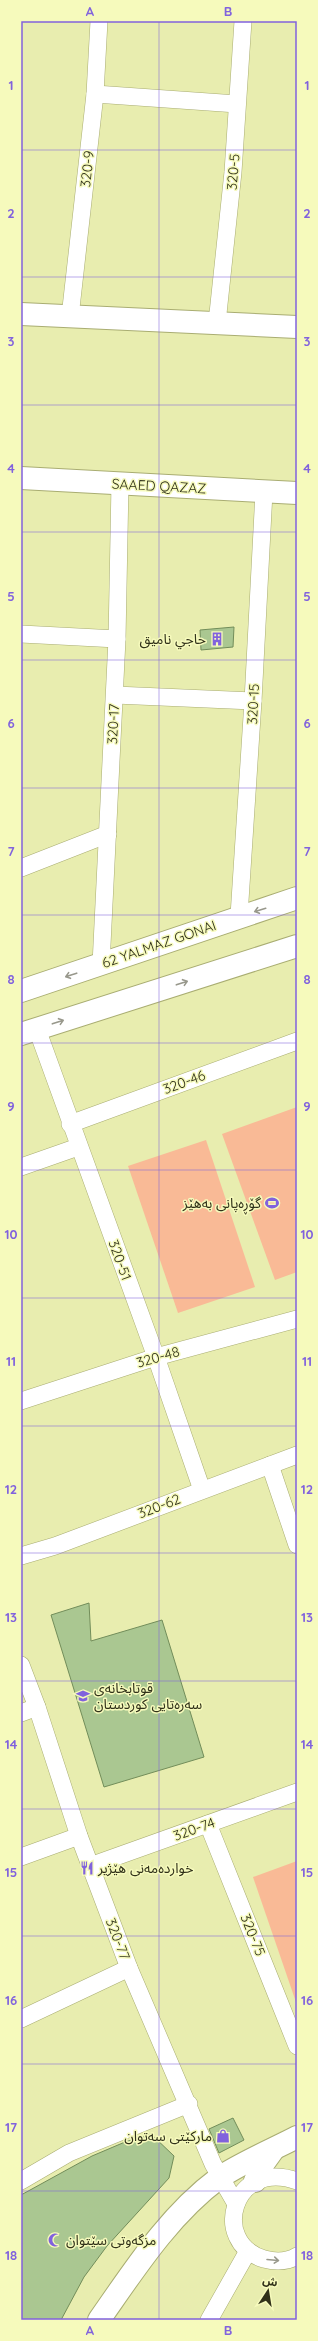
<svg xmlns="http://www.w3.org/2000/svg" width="318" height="2341" viewBox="0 0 318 2341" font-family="Quicksand,'Noto Sans Arabic',sans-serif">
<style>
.green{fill:#f9ba96}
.building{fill:#aac791;stroke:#728d5a}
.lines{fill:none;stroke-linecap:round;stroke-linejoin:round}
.street-casing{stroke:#a9ad72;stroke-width:18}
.secondary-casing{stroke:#a9ad72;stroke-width:24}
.street{stroke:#fff;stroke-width:17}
.secondary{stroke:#fff;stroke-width:22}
.oneway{stroke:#98988c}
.grid{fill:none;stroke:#8162dd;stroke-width:1;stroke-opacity:0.55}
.labels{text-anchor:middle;stroke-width:3;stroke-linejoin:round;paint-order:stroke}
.street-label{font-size:14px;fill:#303119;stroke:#f6fabc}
.poi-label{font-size:14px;fill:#303119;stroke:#f6fabc;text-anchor:end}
.neatline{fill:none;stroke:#8162dd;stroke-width:1.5}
.grid-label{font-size:13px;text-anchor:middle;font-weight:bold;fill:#8162dd}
</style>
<rect width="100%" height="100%" fill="#e8edaf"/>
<g class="green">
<polygon points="297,1107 297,1272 275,1280 222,1134"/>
<polygon points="206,1140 255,1287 178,1313 128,1166"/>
<polygon points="297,1861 297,2005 253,1877"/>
</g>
<g class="building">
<polygon points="234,627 233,647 201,650 200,630"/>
<polygon points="89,1603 91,1641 162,1620 204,1757 104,1787 51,1615"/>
<polygon points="233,2118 244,2140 219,2153 209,2129"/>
<polygon points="151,2134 174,2156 169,2178 107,2246 84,2277 61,2320 21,2320 21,2195 92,2156 125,2142"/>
</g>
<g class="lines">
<g class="street-casing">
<g id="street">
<polyline points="95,94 237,104"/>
<polyline points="70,317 95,94 99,21"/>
<polyline points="217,323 233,172 243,21"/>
<polyline points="21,634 117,639"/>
<polyline points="115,695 253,701"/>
<polyline points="21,868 108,834"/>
<polyline points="239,916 253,701 264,492"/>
<polyline points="101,965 117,639 120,484"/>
<polyline points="37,1029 156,1357 202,1490"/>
<polyline points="70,1124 297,1041"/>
<polyline points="21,1167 78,1147"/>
<polyline points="21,1401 156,1357 297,1319"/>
<polyline points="270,1465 297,1545"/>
<polyline points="21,1556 55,1546 297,1455"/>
<polyline points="21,1665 37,1707 79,1836 129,1968 213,2164 236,2204"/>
<polyline points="21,1713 37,1707"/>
<polyline points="208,1824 297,2046"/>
<polyline points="21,1857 79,1836"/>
<polyline points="90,1866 297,1792"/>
<polyline points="21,2019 129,1968"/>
<polyline points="21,2181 69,2153 189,2104"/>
<path d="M297,2181C232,2158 210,2243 264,2259C275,2262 287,2262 297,2256"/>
<polyline points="209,2320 248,2251"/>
</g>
</g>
<g class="secondary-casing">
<g id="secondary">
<polyline points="21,314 297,327"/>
<polyline points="21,478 297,493"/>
<polyline points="21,991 297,898"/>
<polyline points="21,1034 297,946"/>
<polyline points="255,2181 263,2164 273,2150"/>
<path d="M99,2320C134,2270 169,2215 219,2178C239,2164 274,2149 297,2137"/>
</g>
</g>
<use href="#street" class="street"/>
<use href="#secondary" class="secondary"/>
</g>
<defs><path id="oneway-shaft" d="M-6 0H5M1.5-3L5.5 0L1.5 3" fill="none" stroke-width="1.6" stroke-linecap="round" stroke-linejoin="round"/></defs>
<g class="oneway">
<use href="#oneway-shaft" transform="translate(260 910) rotate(163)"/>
<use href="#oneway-shaft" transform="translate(71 975) rotate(162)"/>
<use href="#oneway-shaft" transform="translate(182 983) rotate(-18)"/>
<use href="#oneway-shaft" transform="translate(58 1022) rotate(-18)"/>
<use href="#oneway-shaft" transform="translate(273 2260) rotate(5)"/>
</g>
<path class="grid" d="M159,21V2320M21,150H297M21,277H297M21,405H297M21,532H297M21,660H297M21,788H297M21,915H297M21,1043H297M21,1170H297M21,1298H297M21,1426H297M21,1553H297M21,1681H297M21,1809H297M21,1936H297M21,2064H297M21,2191H297"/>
<defs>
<g id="building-bare" transform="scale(1.08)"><path d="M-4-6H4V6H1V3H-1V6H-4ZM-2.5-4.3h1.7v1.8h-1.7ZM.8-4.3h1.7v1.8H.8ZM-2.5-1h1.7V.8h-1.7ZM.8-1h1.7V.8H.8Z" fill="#8162dd" stroke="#f6fabc" stroke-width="2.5" paint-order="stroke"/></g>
<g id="stadium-bare" transform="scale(1.08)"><path d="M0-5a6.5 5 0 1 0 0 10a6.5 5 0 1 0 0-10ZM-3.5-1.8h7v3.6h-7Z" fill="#8162dd" stroke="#f6fabc" stroke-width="2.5" paint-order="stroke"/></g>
<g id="school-bare" transform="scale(1.08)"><path d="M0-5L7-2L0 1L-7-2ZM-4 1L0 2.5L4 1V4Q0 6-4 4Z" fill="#8162dd" stroke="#f6fabc" stroke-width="2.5" paint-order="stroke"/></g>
<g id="restaurant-bare" transform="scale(1.08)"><path d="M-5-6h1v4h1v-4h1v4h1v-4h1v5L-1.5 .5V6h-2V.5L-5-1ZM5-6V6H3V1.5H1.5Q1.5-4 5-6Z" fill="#8162dd" stroke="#f6fabc" stroke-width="2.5" paint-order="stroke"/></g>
<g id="shop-bare" transform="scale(1.08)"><path d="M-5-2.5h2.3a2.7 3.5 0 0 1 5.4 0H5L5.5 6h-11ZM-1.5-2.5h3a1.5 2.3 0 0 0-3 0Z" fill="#8162dd" stroke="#f6fabc" stroke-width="2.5" paint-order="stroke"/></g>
<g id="mosque-bare" transform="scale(1.08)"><path d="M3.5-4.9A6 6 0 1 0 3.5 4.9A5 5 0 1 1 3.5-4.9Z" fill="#8162dd" stroke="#f6fabc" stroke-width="2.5" paint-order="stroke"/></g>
</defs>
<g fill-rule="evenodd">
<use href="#building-bare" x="217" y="639"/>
<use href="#stadium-bare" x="272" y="1203"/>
<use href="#school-bare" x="83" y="1696"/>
<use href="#restaurant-bare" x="87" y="1868"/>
<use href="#shop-bare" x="223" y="2136"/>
<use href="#mosque-bare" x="55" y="2240"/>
</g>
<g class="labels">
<g class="street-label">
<text transform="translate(87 169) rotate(-84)" y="5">320-9</text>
<text transform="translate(233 172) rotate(-85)" y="5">320-5</text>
<text transform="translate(159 486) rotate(3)" y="5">SAAED QAZAZ</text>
<text transform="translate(253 704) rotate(-87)" y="5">320-15</text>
<text transform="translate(113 724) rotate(-87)" y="5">320-17</text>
<text transform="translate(159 944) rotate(-19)" y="5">62 YALMAZ GONAI</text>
<text transform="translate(184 1082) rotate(-20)" y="5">320-46</text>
<text transform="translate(120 1260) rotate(70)" y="5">320-51</text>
<text transform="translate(158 1357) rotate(-16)" y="5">320-48</text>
<text transform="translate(159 1506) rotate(-21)" y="5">320-62</text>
<text transform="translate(194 1829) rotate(-20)" y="5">320-74</text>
<text transform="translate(253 1935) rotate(68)" y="5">320-75</text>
<text transform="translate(118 1939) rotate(69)" y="5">320-77</text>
</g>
<g class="poi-label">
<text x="206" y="644">حاجي ناميق</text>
<text x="261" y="1208">گۆڕەپانی بەهێز</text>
<text x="94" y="1693" text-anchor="start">قوتابخانەی<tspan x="94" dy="16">سەرەتایی کوردستان</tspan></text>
<text x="98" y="1873" text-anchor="start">خواردەمەنی هێژیر</text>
<text x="212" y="2141">مارکێتی سەتوان</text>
<text x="66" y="2245" text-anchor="start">مزگەوتی سێتوان</text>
</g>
</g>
<rect width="318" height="2341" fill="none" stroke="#f6fabc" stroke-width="44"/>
<g transform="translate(268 2291) rotate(12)" stroke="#f6fabc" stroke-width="3" paint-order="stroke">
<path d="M0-3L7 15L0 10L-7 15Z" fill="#303119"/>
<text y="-6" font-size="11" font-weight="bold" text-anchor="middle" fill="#303119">ش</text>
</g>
<rect x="22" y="22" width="274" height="2297" class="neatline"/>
<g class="grid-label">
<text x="90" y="16">A</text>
<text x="228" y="16">B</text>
<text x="11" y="90">1</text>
<text x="307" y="90">1</text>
<text x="11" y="218">2</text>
<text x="307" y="218">2</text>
<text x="11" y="346">3</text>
<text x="307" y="346">3</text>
<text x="11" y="473">4</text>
<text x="307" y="473">4</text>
<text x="11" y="601">5</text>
<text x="307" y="601">5</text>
<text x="11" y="728">6</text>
<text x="307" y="728">6</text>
<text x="11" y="856">7</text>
<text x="307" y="856">7</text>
<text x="11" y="984">8</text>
<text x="307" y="984">8</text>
<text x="11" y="1111">9</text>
<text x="307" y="1111">9</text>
<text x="11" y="1239">10</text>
<text x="307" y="1239">10</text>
<text x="11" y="1366">11</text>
<text x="307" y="1366">11</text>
<text x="11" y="1494">12</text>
<text x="307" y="1494">12</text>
<text x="11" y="1622">13</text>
<text x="307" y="1622">13</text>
<text x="11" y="1749">14</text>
<text x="307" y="1749">14</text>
<text x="11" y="1877">15</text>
<text x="307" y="1877">15</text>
<text x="11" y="2005">16</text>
<text x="307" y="2005">16</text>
<text x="11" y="2132">17</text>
<text x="307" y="2132">17</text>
<text x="11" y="2260">18</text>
<text x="307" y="2260">18</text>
<text x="90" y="2335">A</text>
<text x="228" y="2335">B</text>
</g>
</svg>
